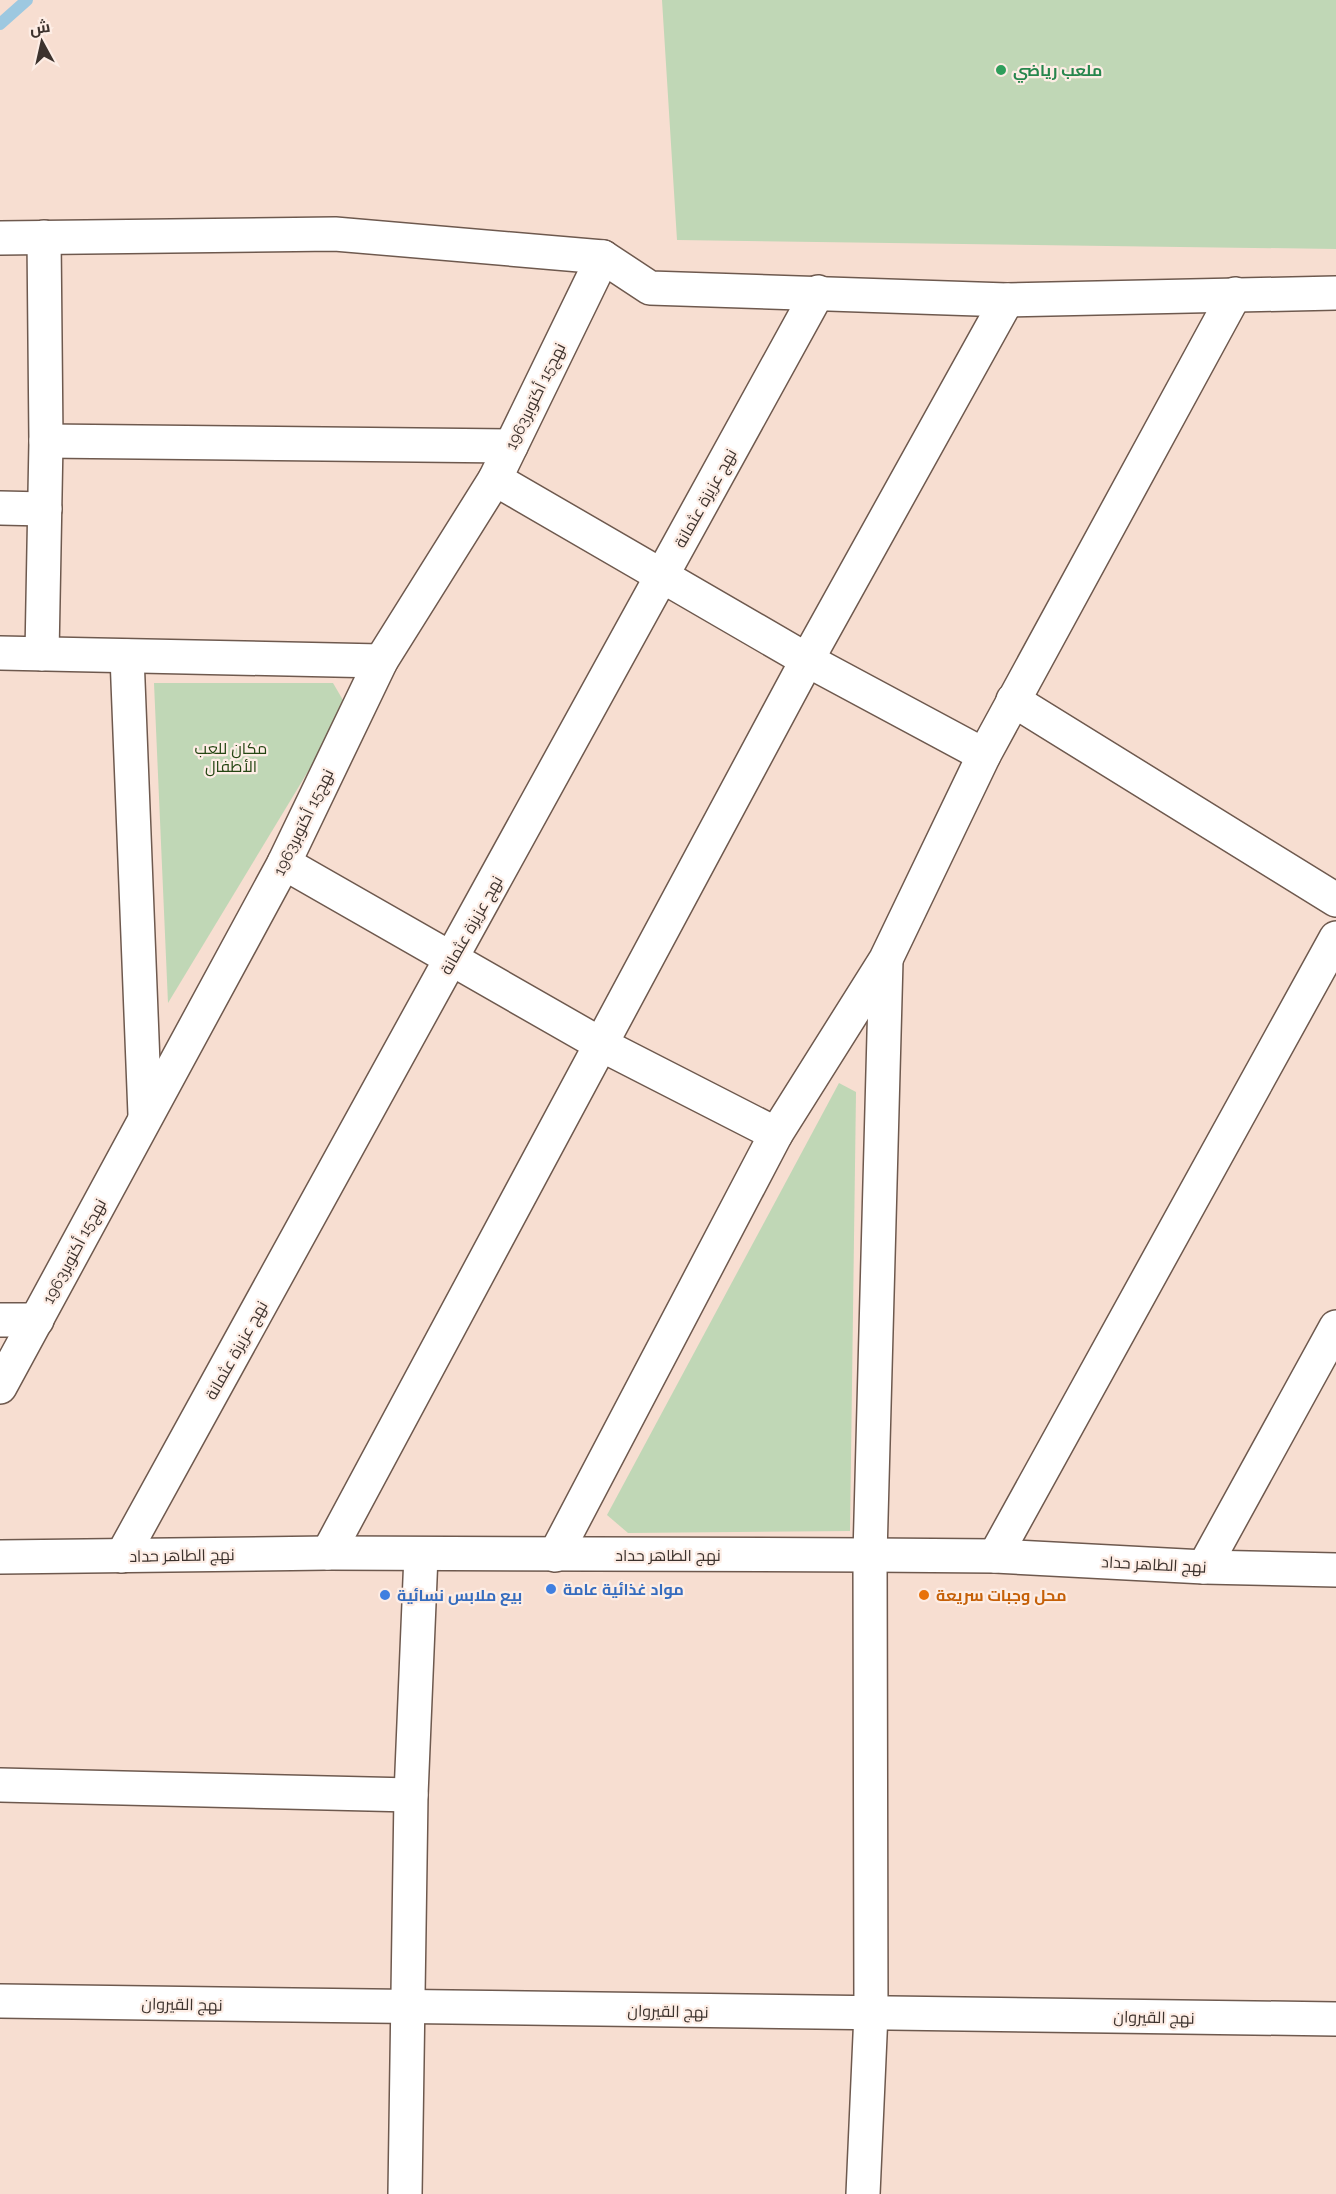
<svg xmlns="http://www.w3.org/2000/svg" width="1336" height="2194" viewBox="0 0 1336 2194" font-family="Raleway,Cairo,sans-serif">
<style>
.green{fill:#c0d7b6}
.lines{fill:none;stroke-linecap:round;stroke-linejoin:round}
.stream{stroke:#9dc8e0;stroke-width:12}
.minor-casing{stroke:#6e594e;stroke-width:36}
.minor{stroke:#fff;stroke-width:33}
.leisure-dot{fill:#2e9e5b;stroke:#fdede5;stroke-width:2}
.shop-dot{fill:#3f7fe0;stroke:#fdede5;stroke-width:2}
.food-dot{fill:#e8710a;stroke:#fdede5;stroke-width:2}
.labels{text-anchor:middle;stroke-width:4.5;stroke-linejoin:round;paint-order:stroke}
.leisure-label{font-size:16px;font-weight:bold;fill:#27864d;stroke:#fdede5;text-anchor:start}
.street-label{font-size:16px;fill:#3c322d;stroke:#fdede5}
.park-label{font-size:16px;fill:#244512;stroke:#fdede5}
.shop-label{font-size:16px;font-weight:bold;fill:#366cbe;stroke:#fdede5;text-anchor:start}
.food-label{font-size:16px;font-weight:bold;fill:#c56008;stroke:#fdede5;text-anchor:start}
</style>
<rect width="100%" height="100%" fill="#f7ded1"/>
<g class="green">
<polygon points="662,0 1336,0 1336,249 677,240"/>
<polygon points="154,683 333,683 347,707 168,1003"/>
<polygon points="839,1083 856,1092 850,1531 628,1533 607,1515"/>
</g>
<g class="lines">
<polyline class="stream" points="0,24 27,0"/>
<g class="minor-casing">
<g id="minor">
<polyline points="0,238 335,234 603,257 650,288 1007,300 1336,293"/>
<polyline points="46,441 511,446"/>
<polyline points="495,479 807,660 984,755"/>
<polyline points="0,508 45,509"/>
<polyline points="0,653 381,661"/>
<polyline points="42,654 46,441 44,237"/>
<polyline points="127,656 145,1115"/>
<polyline points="1013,700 1336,900"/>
<polyline points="284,863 602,1045 776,1134"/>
<polyline points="0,1320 37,1320"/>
<polyline points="0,1387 284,863 381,661 495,479 603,257"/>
<polyline points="328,1553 807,660 1007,300"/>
<polyline points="555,1555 776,1134 886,959 984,755 1235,294"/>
<polyline points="122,1556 818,292"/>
<polyline points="995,1556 1336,938"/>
<polyline points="0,1557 328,1553 870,1555 995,1556 1204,1567 1336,1570"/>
<polyline points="1204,1567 1336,1327"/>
<polyline points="0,1785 411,1795"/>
<polyline points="0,2001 1336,2019"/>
<polyline points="405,2194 411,1795 421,1555"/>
<polyline points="863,2194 871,2013 870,1555 886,960"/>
</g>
</g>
<use href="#minor" class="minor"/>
</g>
<circle class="leisure-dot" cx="1001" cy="70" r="6"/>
<g class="shop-dot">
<circle cx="551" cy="1589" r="6"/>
<circle cx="385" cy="1595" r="6"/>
</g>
<circle class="food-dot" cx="924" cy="1595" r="6"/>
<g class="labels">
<g class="leisure-label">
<text x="1013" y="76">ملعب رياضي</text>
</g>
<g class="street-label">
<text transform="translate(535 396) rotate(-64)" y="6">نهج15 أكتوبر1963</text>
<text transform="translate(705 498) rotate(-61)" y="6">نهج عزيزة عثمانة</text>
<text transform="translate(303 822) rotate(-64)" y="6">نهج15 أكتوبر1963</text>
<text transform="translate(471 925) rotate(-61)" y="6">نهج عزيزة عثمانة</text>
<text transform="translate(74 1251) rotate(-62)" y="6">نهج15 أكتوبر1963</text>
<text transform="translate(236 1350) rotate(-61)" y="6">نهج عزيزة عثمانة</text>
<text transform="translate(182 1555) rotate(-1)" y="6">نهج الطاهر حداد</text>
<text x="668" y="1561">نهج الطاهر حداد</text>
<text transform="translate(1154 1564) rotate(3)" y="6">نهج الطاهر حداد</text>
<text transform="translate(182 2004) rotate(1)" y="6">نهج القيروان</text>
<text transform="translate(668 2011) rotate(1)" y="6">نهج القيروان</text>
<text transform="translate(1154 2017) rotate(1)" y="6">نهج القيروان</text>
</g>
<g class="park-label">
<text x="231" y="754">مكان للعب<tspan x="231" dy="18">الأطفال</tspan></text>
</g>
<g class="shop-label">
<text x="563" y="1595">مواد غذائية عامة</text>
<text x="397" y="1601">بيع ملابس نسائية</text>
</g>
<g class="food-label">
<text x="936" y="1601">محل وجبات سريعة</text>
</g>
</g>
<g transform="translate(42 42) rotate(352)" stroke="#fdede5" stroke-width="4.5" paint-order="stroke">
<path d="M0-4.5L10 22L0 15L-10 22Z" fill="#3c322d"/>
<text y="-9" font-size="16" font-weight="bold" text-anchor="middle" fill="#3c322d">ش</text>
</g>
</svg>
